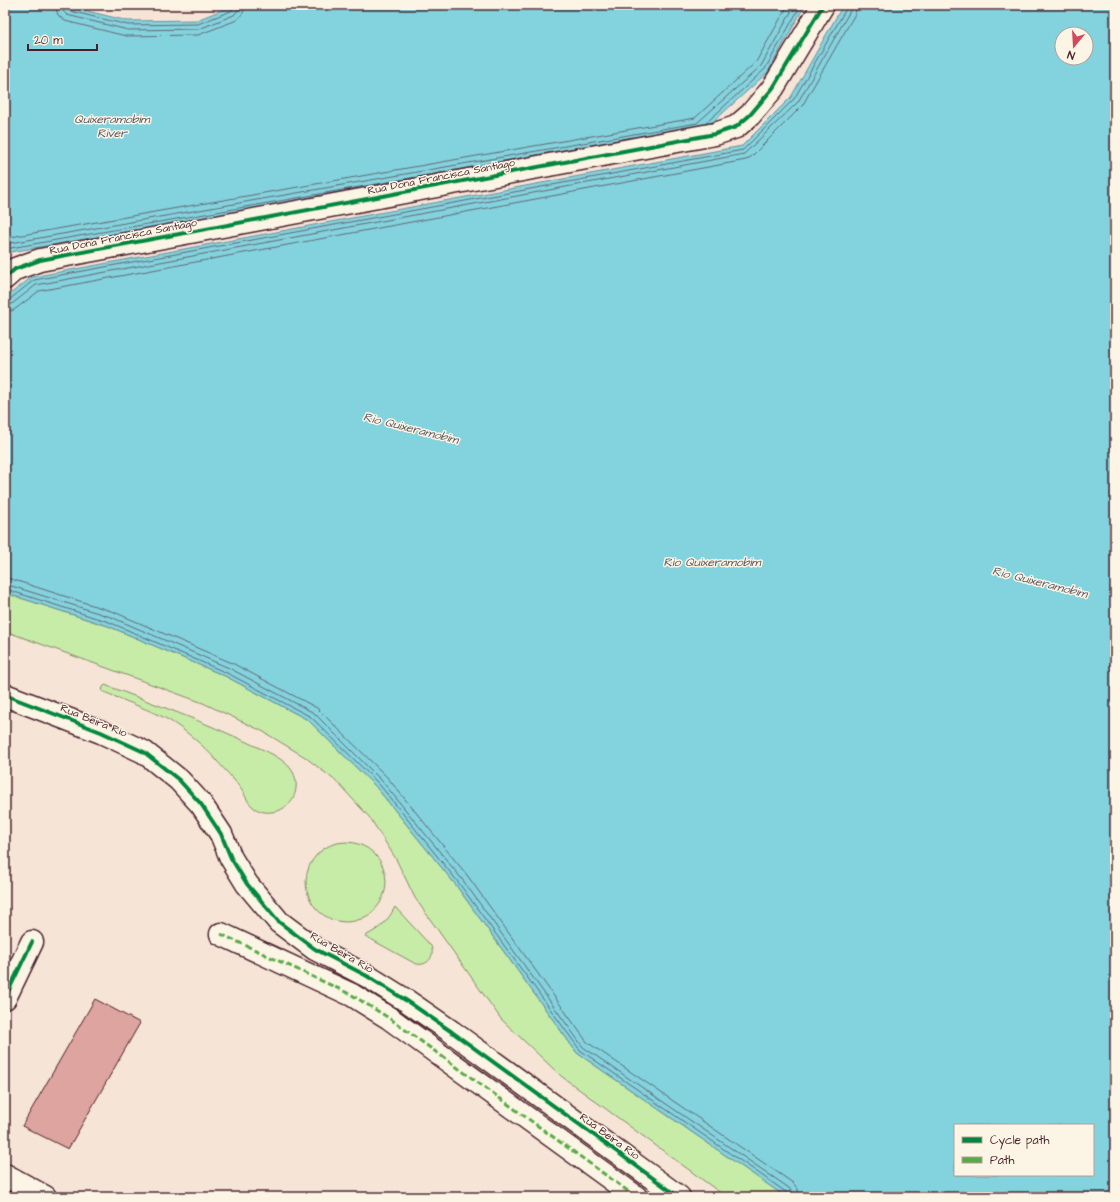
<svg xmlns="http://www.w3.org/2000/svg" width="1120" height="1202" viewBox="0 0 1120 1202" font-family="'Architects Daughter',sans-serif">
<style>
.green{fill:#c6eca7;stroke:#888669}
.water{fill:#83d3de;stroke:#6c8b96;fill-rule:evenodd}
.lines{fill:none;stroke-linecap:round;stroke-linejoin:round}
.shore{stroke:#616773;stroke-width:1}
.building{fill:#dea49f;stroke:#4a1f2b}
.street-casing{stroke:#4a1f2b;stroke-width:25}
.secondary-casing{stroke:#4a1f2b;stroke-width:25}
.street{stroke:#fcf5e5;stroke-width:22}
.secondary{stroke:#fcf5e5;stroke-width:22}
.quiet{stroke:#57aa44;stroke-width:3;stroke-dasharray:6 3;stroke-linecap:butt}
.cycleway-casing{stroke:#fcf5e5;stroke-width:6}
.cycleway{stroke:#00873e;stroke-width:4}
.labels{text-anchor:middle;stroke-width:3;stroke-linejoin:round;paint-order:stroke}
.street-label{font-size:11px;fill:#4a1f2b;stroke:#fcf5e5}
.water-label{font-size:12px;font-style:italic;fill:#5b5561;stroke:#fcf5e5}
</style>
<rect width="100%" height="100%" fill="#f6e5d7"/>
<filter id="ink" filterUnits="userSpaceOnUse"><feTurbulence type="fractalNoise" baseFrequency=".025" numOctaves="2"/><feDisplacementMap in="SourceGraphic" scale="8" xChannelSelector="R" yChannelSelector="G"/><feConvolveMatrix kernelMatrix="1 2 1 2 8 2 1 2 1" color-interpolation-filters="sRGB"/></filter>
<g filter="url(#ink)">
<g class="green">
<polygon points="5,593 108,626 225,676 308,720 376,787 455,884 577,1053 786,1197 726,1197 561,1076 501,1019 415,898 396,859 370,818 337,782 305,757 262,731 203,703 5,631"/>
<path d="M105,685C155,704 205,722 253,745C266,751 283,758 291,769C297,777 298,789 293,798C288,806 282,811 272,812C265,813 257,811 252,806C247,802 245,794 241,789C234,779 225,770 217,761C203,745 180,725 161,716C142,707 122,700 102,691L103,687Z"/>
<circle cx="346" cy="882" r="40"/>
<path d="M395,907L431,946C436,958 425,968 414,963L365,936C381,928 387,922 395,907Z"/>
</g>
<g class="water">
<polygon points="5,5 63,5 128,21 197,20 234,5 805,5 768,72 702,132 5,253"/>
<path d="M843,5H1115V1197H786L577,1053L455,884L376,787L308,720L225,676L108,626L5,593V298L32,277L742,146L791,97ZM1062,34H1086V58H1062ZM955,1125H1093V1175H955Z"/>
</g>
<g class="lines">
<g class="shore">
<polyline points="55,5 58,15 65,21 126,36 198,35 237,20 243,13 245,5"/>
<polyline points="61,5 63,11 67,15 128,30 199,29 234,15 238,10 239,5"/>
<polyline points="66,5 67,8 70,11 128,25 198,24 231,11 233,8 234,5"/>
<polyline points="705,124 765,69 801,5"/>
<polyline points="5,238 695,118 756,62 788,5"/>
<polyline points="5,244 697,123 761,66 795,5"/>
<polyline points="5,249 428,175"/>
<polyline points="5,301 9,300 34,280 743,150 794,99 846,9 846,5"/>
<polyline points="5,306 12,304 36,285 744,154 798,102 850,11 851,5"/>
<polyline points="5,312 14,310 39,291 746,160 752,156 802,106 855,14 857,5"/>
<polyline points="5,578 11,579 114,612 232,663 317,708 387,777 467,875 587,1042 793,1183 798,1189 799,1197"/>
<polyline points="5,584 111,617 229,668 314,713 382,781 462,879 583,1047 789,1188 792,1192 793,1197"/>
<polyline points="5,589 109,622 227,673 311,717 379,784 458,882 580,1050 786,1192 788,1197"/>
</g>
</g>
<polygon class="building" points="95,999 140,1023 68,1149 22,1126"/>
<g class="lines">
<g class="street-casing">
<g id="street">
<polyline points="5,278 15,269 40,260 715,134 736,127 750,115 773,88 823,5"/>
<polyline points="5,695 101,732 144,752 179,780 201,804 221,834 231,858 247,884 279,922 315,949 367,976 407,1001 452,1032 679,1197"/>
<polyline points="221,934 352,995 389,1018 636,1197"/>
<polyline points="5,998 32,942"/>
</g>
</g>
<g class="secondary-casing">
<polyline id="secondary" points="5,1175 45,1197"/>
</g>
<use href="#street" class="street"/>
<use href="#secondary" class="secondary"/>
<polyline class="quiet" points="221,934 352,995 389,1018 636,1197"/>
<g class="cycleway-casing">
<g id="cycleway">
<polyline points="5,278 15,269 40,260 715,134 736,127 750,115 773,88 823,5"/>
<polyline points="5,695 101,732 144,752 179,780 201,804 221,834 231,858 247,884 279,922 315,949 367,976 407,1001 452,1032 679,1197"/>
<polyline points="5,998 32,942"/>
</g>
</g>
<use href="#cycleway" class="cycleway"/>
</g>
</g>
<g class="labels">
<g class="street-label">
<text transform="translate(441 176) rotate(-11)" y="4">Rua Dona Francisca Santiago</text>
<text transform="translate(123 236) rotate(-11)" y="4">Rua Dona Francisca Santiago</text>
<text transform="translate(94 720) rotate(22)" y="4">Rua Beira Rio</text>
<text transform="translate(342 952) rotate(30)" y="4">Rua Beira Rio</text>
<text transform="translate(610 1136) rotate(36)" y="4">Rua Beira Rio</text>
</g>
<g class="water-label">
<text x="112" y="123">Quixeramobim<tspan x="112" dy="14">River</tspan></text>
<text transform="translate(411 428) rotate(14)" y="4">Rio Quixeramobim</text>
<text x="712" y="566">Rio Quixeramobim</text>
<text transform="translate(1040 582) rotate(14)" y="4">Rio Quixeramobim</text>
</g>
</g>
<rect width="1120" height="1202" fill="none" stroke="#fcf5e5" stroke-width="20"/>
<rect x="10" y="10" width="1100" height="1182" fill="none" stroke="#4a1f2b" stroke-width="1.5" filter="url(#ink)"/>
<rect x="954" y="1124" width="140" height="52" fill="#fcf5e5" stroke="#b59f9b"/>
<rect x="962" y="1137" width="20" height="6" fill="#00873e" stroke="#b59f9b"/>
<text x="990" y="1144" font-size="12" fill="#4a1f2b">Cycle path</text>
<rect x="962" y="1157" width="20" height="6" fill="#57aa44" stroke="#b59f9b"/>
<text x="990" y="1164" font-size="12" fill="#4a1f2b">Path</text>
<g transform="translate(1074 46) rotate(198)"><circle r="19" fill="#fcf5e5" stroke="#b59f9b"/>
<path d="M0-3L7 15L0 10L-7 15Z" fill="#d1495b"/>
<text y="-6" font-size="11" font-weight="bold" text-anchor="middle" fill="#4a1f2b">N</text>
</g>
<path d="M28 44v6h69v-6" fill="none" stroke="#4a1f2b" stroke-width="2"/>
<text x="34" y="44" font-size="12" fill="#4a1f2b" stroke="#fcf5e5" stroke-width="3" paint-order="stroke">20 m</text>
</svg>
